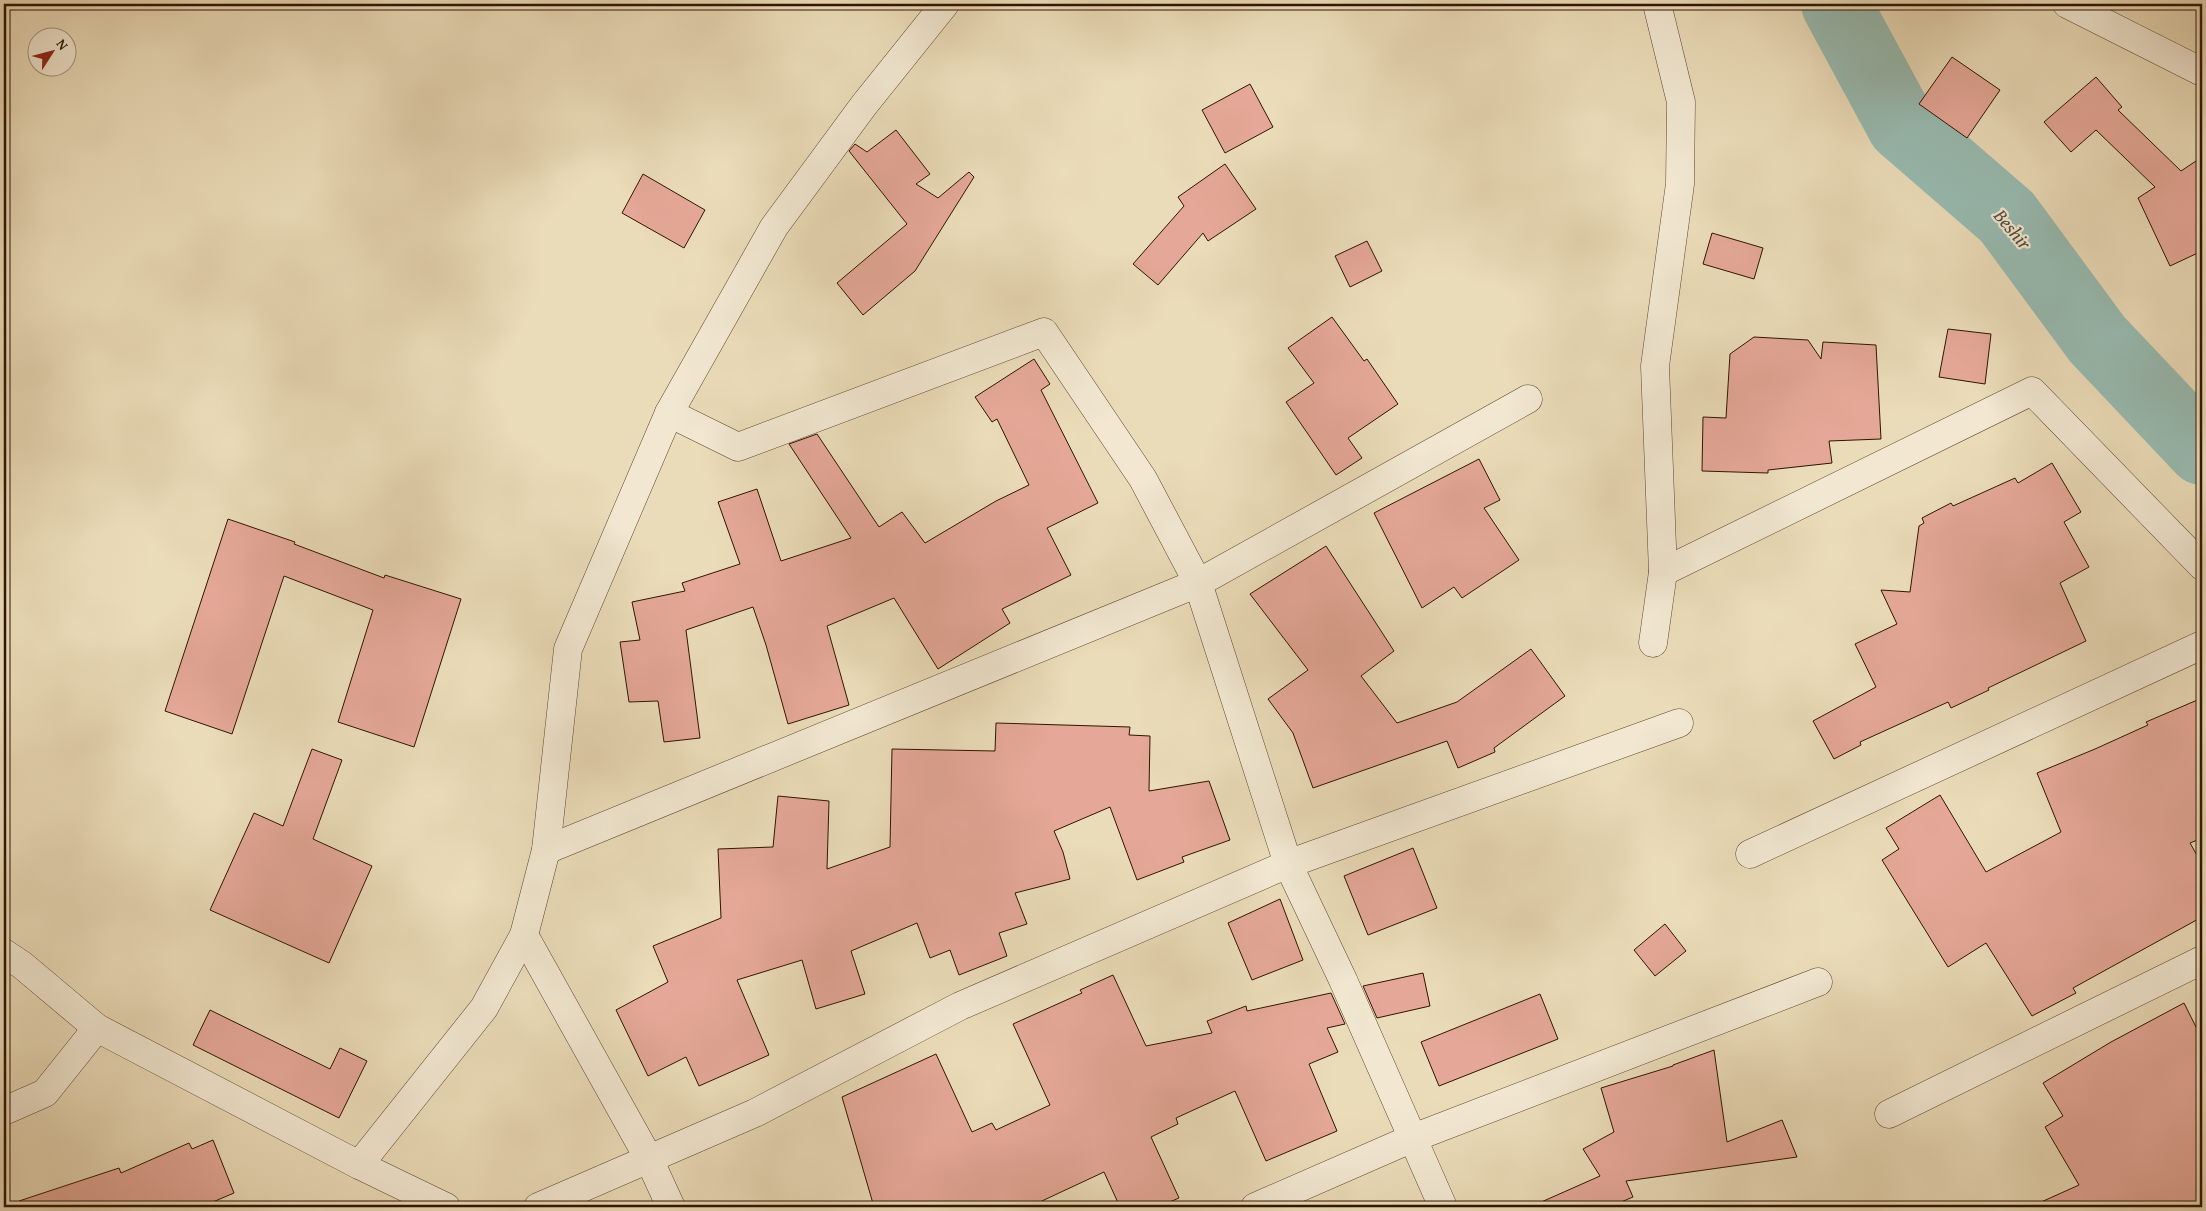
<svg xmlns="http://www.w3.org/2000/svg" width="2206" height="1211" viewBox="0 0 2206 1211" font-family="'Gentium Book Plus',serif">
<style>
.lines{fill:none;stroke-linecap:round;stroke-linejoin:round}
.river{stroke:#98bbb1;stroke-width:70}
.building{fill:#e5a898;stroke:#2f1400}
.minor-casing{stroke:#5e462e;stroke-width:29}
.minor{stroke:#f2e8d2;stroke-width:28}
.labels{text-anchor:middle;stroke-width:4.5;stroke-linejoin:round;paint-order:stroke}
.water-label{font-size:19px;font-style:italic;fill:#544e3e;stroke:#f2e8d2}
</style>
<rect width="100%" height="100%" fill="#ebdcb9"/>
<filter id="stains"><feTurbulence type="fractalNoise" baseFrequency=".004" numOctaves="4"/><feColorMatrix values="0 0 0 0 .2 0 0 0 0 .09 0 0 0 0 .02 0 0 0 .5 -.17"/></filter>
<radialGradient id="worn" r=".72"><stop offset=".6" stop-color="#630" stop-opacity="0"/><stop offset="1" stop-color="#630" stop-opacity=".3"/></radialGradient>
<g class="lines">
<polyline class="river" points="1836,4 1902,126 2007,217 2097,339 2202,450"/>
</g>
<g class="building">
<polygon points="1952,57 2000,90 1967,138 1919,104"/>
<polygon points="2096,77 2122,107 2118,110 2181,171 2202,157 2202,251 2170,266 2138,198 2155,187 2096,130 2071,152 2044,122"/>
<polygon points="1250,84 1273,127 1225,153 1202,110"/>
<polygon points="896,130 930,174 916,184 938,198 969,172 974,177 915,271 863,315 837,283 907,224 849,151 855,144 867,152"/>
<polygon points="1225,164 1256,209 1208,241 1203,233 1158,285 1133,264 1184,206 1178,197"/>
<polygon points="643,174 705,210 684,248 622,213"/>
<polygon points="1712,233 1763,248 1754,279 1703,264"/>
<polygon points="1367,241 1382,271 1350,287 1335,256"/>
<polygon points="1332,317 1364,361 1367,359 1398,404 1348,438 1362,458 1336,475 1286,402 1314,383 1288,348"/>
<polygon points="1948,329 1991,334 1985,384 1939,377"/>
<polygon points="1754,337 1808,340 1821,359 1823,342 1876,345 1881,439 1829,441 1832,463 1768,470 1768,473 1702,471 1703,417 1726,418 1730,354"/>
<polygon points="1034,359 1050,384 1041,390 1098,503 1047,528 1071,575 1002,609 1010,623 938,669 894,598 827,626 849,705 788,724 766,645 753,607 686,630 700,738 664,742 658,701 629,702 620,642 640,640 632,602 685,591 682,583 740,564 718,502 757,489 781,561 851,538 789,444 817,434 879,527 902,512 925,543 996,501 1029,485 997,419 992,422 975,397"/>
<polygon points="1479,459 1500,500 1484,508 1519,560 1462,598 1454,587 1422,608 1374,513"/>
<polygon points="2052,463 2081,512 2064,522 2089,567 2060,583 2086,641 1988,688 1989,690 1951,708 1948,702 1860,742 1861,745 1834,759 1813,721 1876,687 1855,644 1897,624 1881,590 1910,592 1919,526 1924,523 1922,518 1951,503 1953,506 2015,478 2018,483"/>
<polygon points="228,519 295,542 294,544 384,578 385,575 461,599 414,747 338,722 373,610 284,576 232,734 165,711"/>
<polygon points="1326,546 1394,651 1361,676 1397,723 1457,702 1531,649 1565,696 1494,748 1495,752 1458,768 1447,741 1313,788 1293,733 1268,699 1308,670 1250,594"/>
<polygon points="2202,698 2202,838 2190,843 2202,864 2202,917 2073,988 2076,993 2032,1016 1986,943 1948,967 1882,860 1899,849 1886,828 1940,795 1986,872 2061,832 2037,773 2095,749 2148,725 2146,722"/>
<polygon points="996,723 1130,727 1129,735 1150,736 1149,791 1209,781 1230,840 1182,857 1184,862 1137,880 1110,807 1054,831 1063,852 1070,879 1015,893 1027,924 999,933 1007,956 959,975 950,950 930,958 917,923 851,951 865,994 816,1009 802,960 737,980 769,1055 699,1086 686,1057 648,1076 616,1010 668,982 653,946 721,918 718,849 773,847 778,796 829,801 827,869 890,847 892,749 995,751"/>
<polygon points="312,749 342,760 313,839 372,866 329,963 210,910 254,813 283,826"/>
<polygon points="1413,848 1437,908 1368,935 1344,876"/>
<polygon points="1280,899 1303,960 1252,980 1228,923"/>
<polygon points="1665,924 1686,951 1655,976 1634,950"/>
<polygon points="1423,973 1430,1006 1377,1018 1363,986"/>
<polygon points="1113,975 1146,1046 1212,1033 1207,1021 1246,1006 1247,1011 1331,993 1345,1024 1327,1028 1338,1052 1309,1064 1337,1131 1266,1161 1235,1091 1176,1118 1178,1124 1151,1137 1179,1198 1158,1207 1120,1207 1104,1172 1029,1207 874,1207 842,1097 936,1054 972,1132 992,1123 996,1130 1050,1105 1013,1024 1082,993 1080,990"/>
<polygon points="1540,994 1558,1039 1439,1086 1421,1042"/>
<polygon points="2184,1003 2202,1039 2202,1207 2030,1207 2079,1185 2045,1127 2063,1116 2043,1083 2111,1042"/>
<polygon points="210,1010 330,1069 340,1048 367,1061 339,1118 193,1045"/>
<polygon points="1714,1050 1727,1142 1782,1120 1797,1157 1626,1181 1633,1197 1609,1207 1530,1207 1600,1176 1583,1149 1614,1132 1601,1088 1673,1066 1673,1065"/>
<polygon points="213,1140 234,1193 201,1207 20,1207 19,1201 119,1168 121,1173 189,1143 192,1149"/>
</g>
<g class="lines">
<g class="minor-casing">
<g id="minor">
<polyline points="2067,4 2202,72"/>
<polyline points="669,413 738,447 1044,332 1143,479 1198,583 1288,864 1343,980 1443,1207"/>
<polyline points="1663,572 2032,391 2202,566"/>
<polyline points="1653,643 1663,572 1655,366 1680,184 1681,102 1657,4"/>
<polyline points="546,850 1198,583 1528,399"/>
<polyline points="1750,854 2202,645"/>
<polyline points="524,935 649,1159 671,1207"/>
<polyline points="4,953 22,965 97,1028 359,1165 446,1207"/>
<polyline points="4,1111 45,1093 97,1028"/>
<polyline points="1889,1114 2202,960"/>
<polyline points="359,1165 484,1008 524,935 546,850 568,649 669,413 774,227 864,105 945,4"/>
<polyline points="538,1207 755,1113 960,1006 1288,864 1679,723"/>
<polyline points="1255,1207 1413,1138 1818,982"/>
</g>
</g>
<use href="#minor" class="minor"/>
</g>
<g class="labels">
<g class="water-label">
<text transform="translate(2013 229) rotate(50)" y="7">Beshir</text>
</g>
</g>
<rect width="2206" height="1211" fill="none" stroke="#ebdcb9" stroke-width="20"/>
<rect x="5" y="5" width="2196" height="1201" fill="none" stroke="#2f1400" stroke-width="2.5"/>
<rect x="10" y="10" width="2186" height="1191" fill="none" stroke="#2f1400"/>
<g transform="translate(52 52) rotate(54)"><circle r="24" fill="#f2e8d2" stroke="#a4937e"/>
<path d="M0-4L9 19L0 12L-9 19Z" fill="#8f2418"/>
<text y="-8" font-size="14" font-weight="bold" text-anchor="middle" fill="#2f1400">N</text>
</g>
<rect width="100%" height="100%" filter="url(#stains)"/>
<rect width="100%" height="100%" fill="url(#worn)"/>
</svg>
